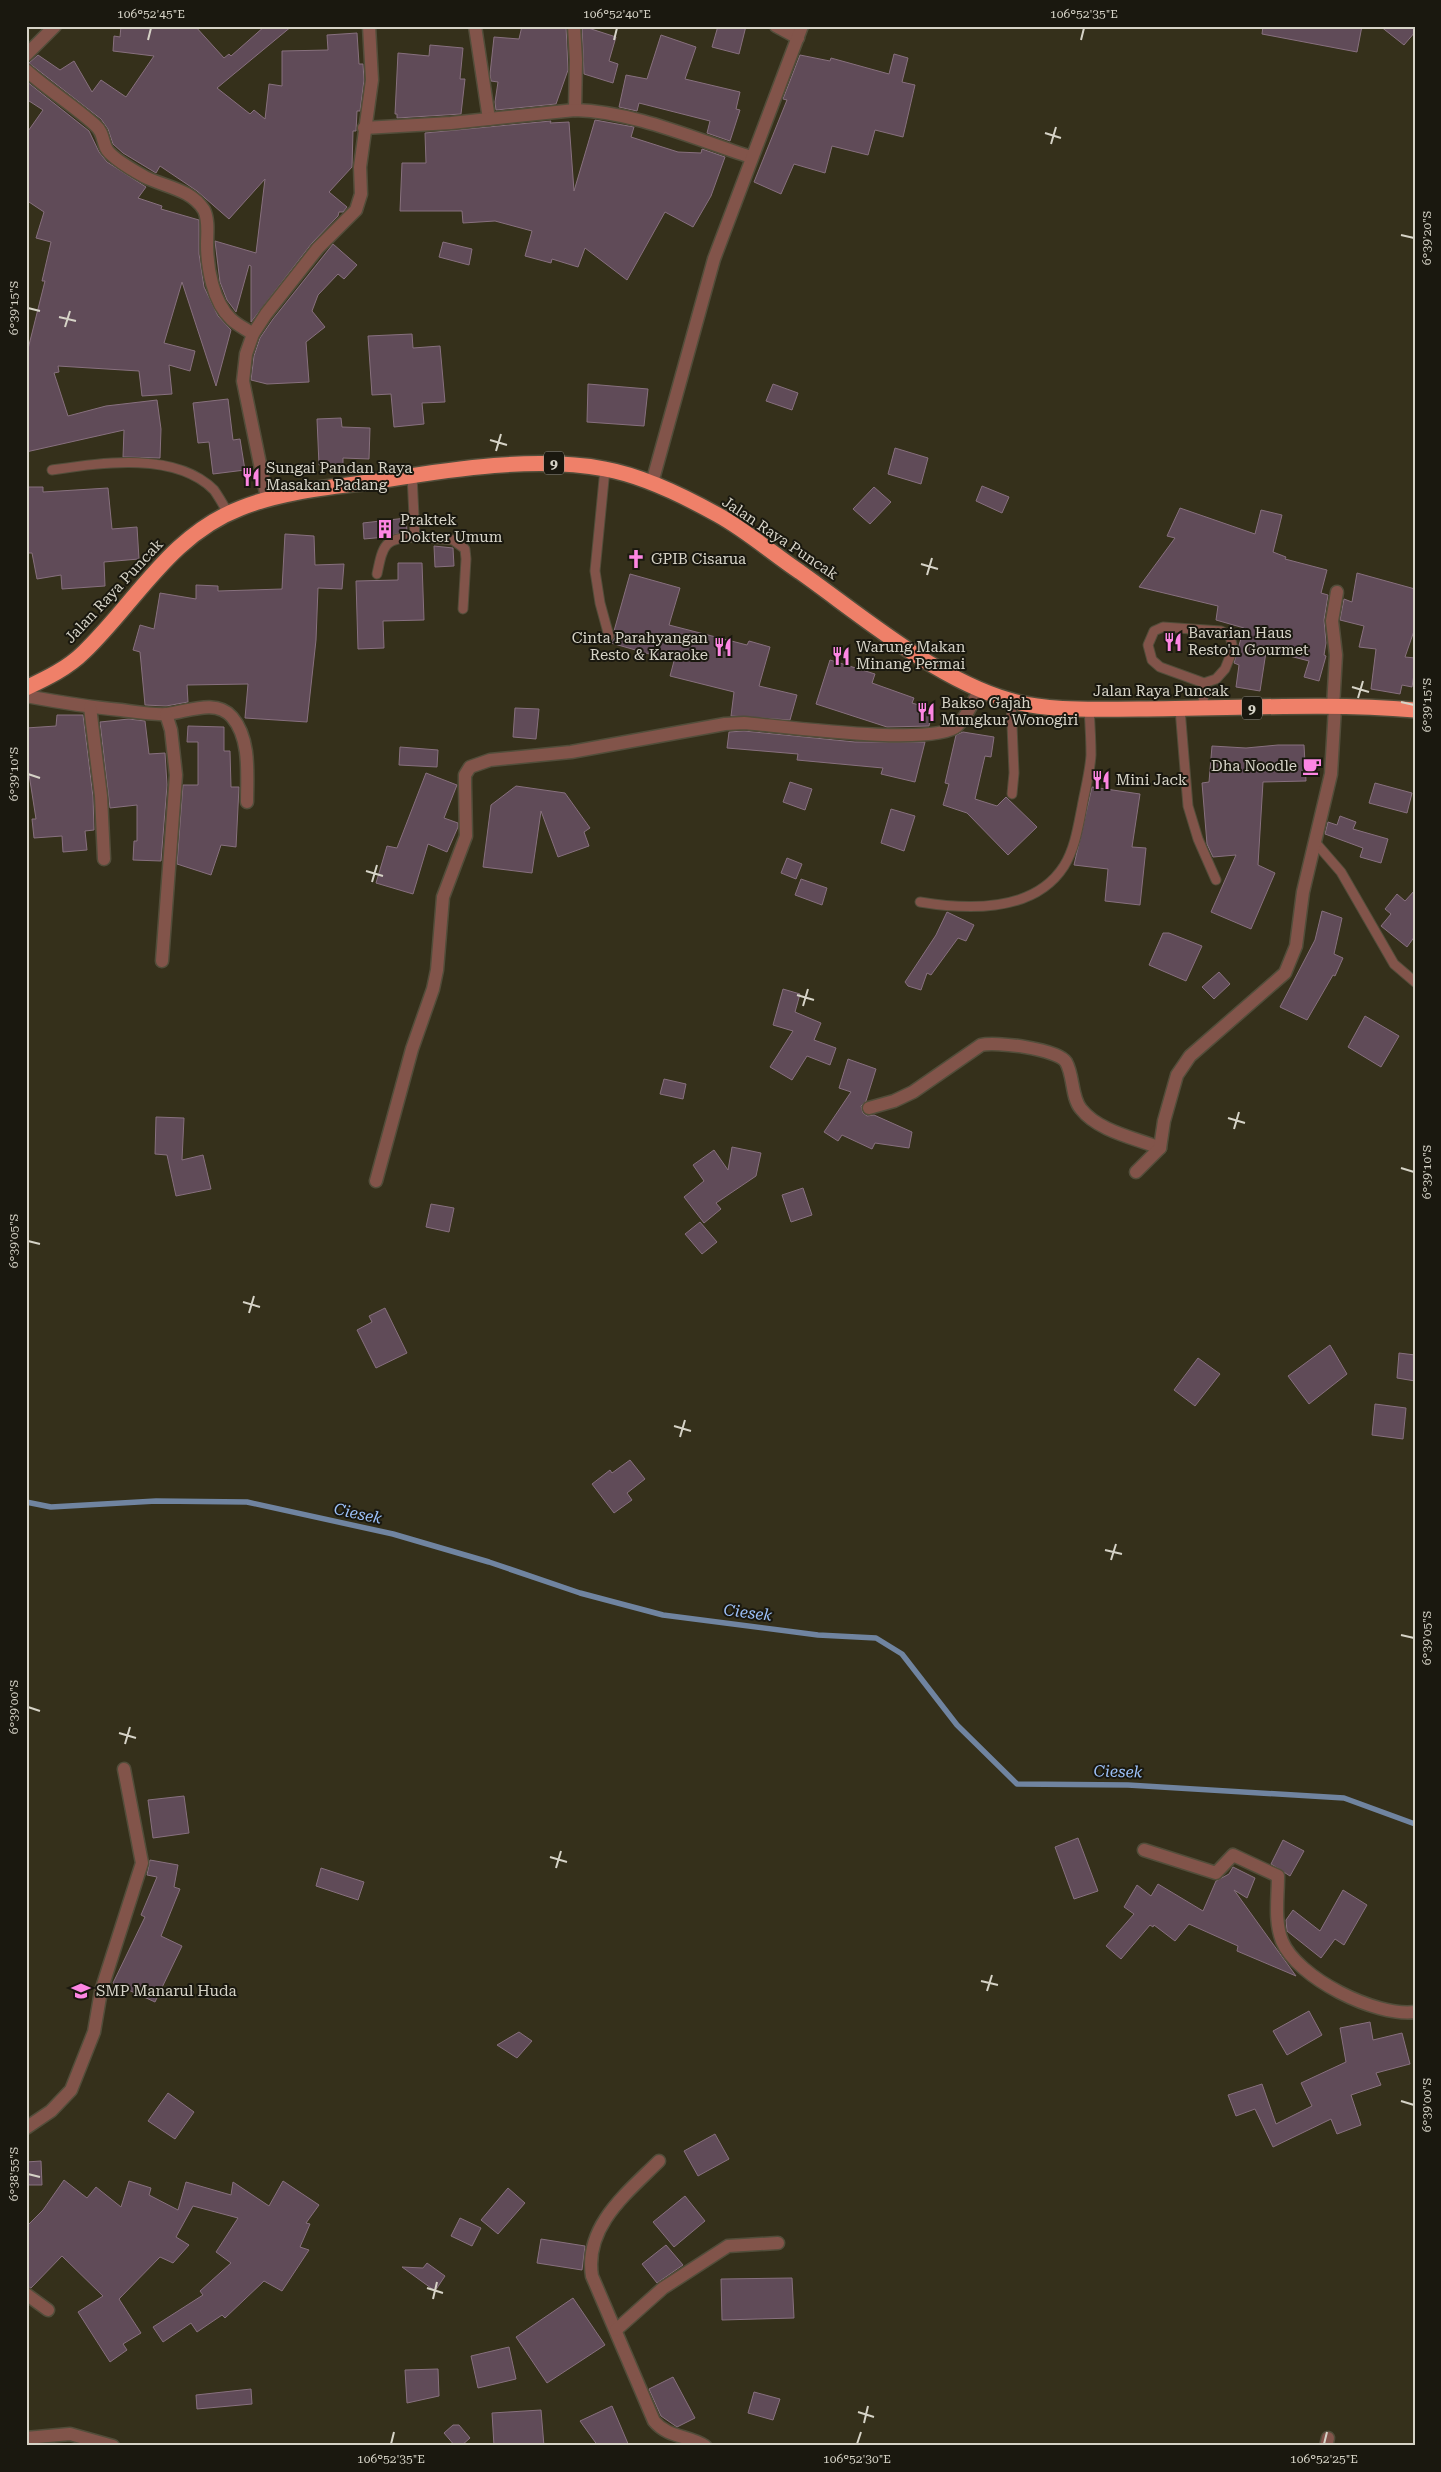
<svg xmlns="http://www.w3.org/2000/svg" width="1441" height="2472" viewBox="0 0 1441 2472" font-family="'Roboto Serif',serif">
<style>
.lines{fill:none;stroke-linecap:round;stroke-linejoin:round}
.stream{stroke:#7084a0;stroke-width:5.5}
.building{fill:#604b58;stroke:#87707e}
.lane-casing{stroke:#524d3a;stroke-width:11}
.street-casing{stroke:#524d3a;stroke-width:15}
.highway-casing{stroke:#524d3a;stroke-width:18}
.lane{stroke:#82544a;stroke-width:9}
.street{stroke:#82544a;stroke-width:12}
.highway{stroke:#ef8069;stroke-width:15}
.ticks{fill:none;stroke:#d6d3c7;stroke-width:2}
.labels{text-anchor:middle;stroke-width:4;stroke-linejoin:round;paint-order:stroke}
.shield{fill:#1a180f;stroke:#9e9b90;stroke-width:1}
.shield-label{font-size:14px;font-weight:bold;fill:#d6d3c7}
.poi-label{font-size:15px;fill:#d6d3c7;stroke:#1a180f;text-anchor:start}
.street-label{font-size:15px;fill:#d6d3c7;stroke:#1a180f}
.water-label{font-size:16px;font-style:italic;fill:#9cc0f8;stroke:#1a180f}
.neatline{fill:none;stroke:#d6d3c7;stroke-width:2}
.ticks-label{font-size:12px;text-anchor:middle;fill:#d6d3c7}
</style>
<rect width="100%" height="100%" fill="#35301b"/>
<g class="lines">
<polyline class="stream" points="26,1502 51,1507 156,1501 247,1502 393,1534 489,1562 580,1593 663,1615 818,1635 876,1638 902,1654 957,1725 1017,1784 1128,1785 1344,1798 1415,1824"/>
</g>
<g class="building">
<polygon points="121,26 195,26 224,58 229,54 231,56 265,26 292,26 217,88 250,114 254,110 265,119 269,84 282,86 282,51 328,50 327,35 357,33 359,64 363,64 364,80 360,111 357,111 356,131 353,131 352,167 329,192 347,207 343,212 339,212 338,216 312,243 251,322 251,266 249,265 236,312 227,300 220,282 215,241 256,253 265,179 229,219 197,191 160,166 156,173 123,153 113,144 108,129 101,119 29,63 38,55 60,70 74,61 92,92 101,80 126,97 154,56 113,51 114,36 120,37"/>
<polygon points="522,26 566,26 568,70 556,104 496,110 495,102 498,82 491,81 490,74 494,37 519,39"/>
<polygon points="582,26 616,37 609,61 618,64 613,83 584,74"/>
<polygon points="718,26 746,26 739,54 712,47"/>
<polygon points="1263,26 1362,26 1357,52 1262,34"/>
<polygon points="1380,26 1415,26 1415,32 1404,45"/>
<polygon points="661,35 696,47 685,79 740,92 736,109 740,110 730,141 707,133 710,121 639,103 637,111 619,107 626,75 647,79"/>
<polygon points="430,45 463,48 460,79 465,79 461,114 397,118 397,114 395,114 398,53 429,56"/>
<polygon points="894,54 908,58 902,82 915,85 903,137 875,130 868,155 832,146 825,173 794,164 781,194 754,182 787,100 783,99 800,55 830,61 831,58 889,74"/>
<polygon points="26,81 89,131 99,152 107,162 146,187 138,198 162,206 161,209 199,220 199,254 204,287 218,316 231,330 216,386 182,282 164,343 195,351 190,371 169,365 172,394 142,396 139,371 58,366 59,372 54,373 68,416 106,406 157,400 161,429 160,458 123,457 124,430 26,452 26,357 45,281 42,281 51,242 36,238 44,212 26,200 26,134 43,110 26,99"/>
<polygon points="595,120 634,127 631,137 678,152 701,153 702,149 725,157 711,196 693,227 665,212 627,280 585,248 578,267 552,259 551,263 525,256 532,231 495,221 463,223 462,211 400,211 402,163 426,163 425,133 551,121 550,123 569,122 574,191"/>
<polygon points="443,242 472,249 469,265 439,257"/>
<polygon points="333,244 357,265 344,279 338,274 318,295 312,311 325,327 306,342 309,382 267,384 251,380 254,356 260,338 273,319"/>
<polygon points="412,334 413,348 440,346 445,402 422,403 424,424 394,427 391,394 372,395 368,336"/>
<polygon points="588,384 648,389 644,426 587,422"/>
<polygon points="773,384 798,393 792,410 766,401"/>
<polygon points="228,399 233,440 240,439 245,470 213,474 209,442 198,443 193,403"/>
<polygon points="341,418 342,427 370,428 369,459 343,458 343,464 319,465 317,419"/>
<polygon points="895,448 928,458 921,484 888,474"/>
<polygon points="982,486 1009,497 1002,513 976,501"/>
<polygon points="26,487 43,487 43,492 108,488 112,529 137,527 139,559 104,562 105,586 62,589 61,575 37,579 32,553 26,553"/>
<polygon points="874,487 891,502 870,524 853,509"/>
<polygon points="1180,508 1255,534 1261,510 1282,515 1273,552 1286,557 1285,559 1327,570 1321,593 1328,595 1324,620 1326,643 1324,655 1326,656 1319,681 1304,677 1309,661 1278,653 1278,655 1266,652 1260,691 1236,687 1239,665 1234,663 1244,628 1216,620 1218,606 1139,587 1175,538 1167,536"/>
<polygon points="406,518 407,531 386,537 364,539 363,523"/>
<polygon points="285,534 314,536 315,565 344,564 342,589 318,588 316,640 307,722 245,718 248,684 187,685 188,702 166,706 145,705 140,652 133,650 140,625 154,629 160,593 196,599 196,585 218,586 218,591 282,589"/>
<polygon points="434,546 453,548 454,566 435,567"/>
<polygon points="398,563 422,563 424,620 383,621 384,648 358,649 356,581 398,580"/>
<polygon points="1357,573 1415,589 1415,628 1405,657 1415,658 1415,668 1412,687 1402,685 1400,694 1371,689 1376,649 1359,647 1364,626 1340,620 1344,599 1352,602"/>
<polygon points="630,574 680,588 669,625 747,645 749,641 770,647 759,686 797,695 790,720 731,716 734,692 670,676 674,661 611,643 615,638 614,631"/>
<polygon points="830,660 875,674 872,683 914,698 912,703 933,709 929,726 887,727 816,704"/>
<polygon points="515,708 539,709 536,739 513,737"/>
<polygon points="57,715 83,715 93,797 94,830 85,831 87,850 63,852 62,836 34,838 32,819 36,819 26,755 26,728 56,726"/>
<polygon points="129,719 145,721 149,754 165,753 167,785 161,861 133,860 134,841 137,841 137,805 110,808 100,722"/>
<polygon points="188,726 224,727 224,751 230,751 231,787 239,787 236,847 221,845 211,875 177,864 183,785 198,785 198,742 187,742"/>
<polygon points="744,731 855,742 925,742 915,782 881,774 883,768 797,760 798,754 727,748 729,732"/>
<polygon points="963,732 994,737 991,757 985,756 975,799 997,806 1006,797 1037,827 1008,855 967,813 943,805 949,784 945,783 956,735"/>
<polygon points="1278,745 1304,745 1306,781 1263,782 1258,865 1275,873 1251,929 1211,912 1236,855 1213,857 1207,844 1202,783 1209,782 1212,746 1246,748"/>
<polygon points="400,747 438,750 437,767 399,765"/>
<polygon points="426,773 457,785 444,818 458,823 458,827 447,852 428,844 413,894 376,883 387,846 397,848"/>
<polygon points="790,782 812,789 805,810 783,802"/>
<polygon points="1375,783 1412,793 1407,813 1369,803"/>
<polygon points="516,786 565,793 590,828 584,832 589,846 558,857 541,811 532,873 483,867 491,805"/>
<polygon points="1092,787 1140,794 1132,847 1146,848 1140,905 1105,901 1108,869 1074,865"/>
<polygon points="891,809 915,816 904,851 881,843"/>
<polygon points="1340,816 1356,822 1353,829 1388,839 1381,863 1360,857 1363,848 1325,834 1328,822 1337,825"/>
<polygon points="787,858 802,864 796,879 781,873"/>
<polygon points="801,879 827,888 822,905 795,895"/>
<polygon points="1415,890 1415,936 1407,947 1381,926 1391,914 1385,909 1397,894 1405,901"/>
<polygon points="1322,911 1342,918 1334,954 1343,958 1335,976 1333,975 1307,1020 1280,1007 1315,940"/>
<polygon points="947,912 974,925 966,941 958,938 931,975 927,973 921,990 908,986 905,982 936,935"/>
<polygon points="1163,933 1169,933 1202,946 1186,981 1149,965"/>
<polygon points="1219,972 1230,984 1214,999 1202,987"/>
<polygon points="783,989 800,994 795,1012 821,1023 814,1040 836,1048 830,1065 807,1056 792,1080 770,1067 793,1031 773,1025"/>
<polygon points="1365,1016 1399,1036 1381,1067 1348,1047"/>
<polygon points="848,1059 876,1069 866,1101 861,1106 863,1113 867,1116 874,1115 912,1132 909,1148 875,1143 872,1149 842,1135 838,1141 824,1132 851,1092 839,1088"/>
<polygon points="664,1079 686,1084 683,1099 660,1094"/>
<polygon points="156,1117 184,1118 182,1160 203,1155 211,1189 176,1196 167,1155 155,1154"/>
<polygon points="732,1147 761,1153 756,1176 716,1203 721,1209 704,1223 684,1197 704,1181 693,1165 714,1150 728,1170"/>
<polygon points="803,1188 812,1215 791,1222 782,1195"/>
<polygon points="431,1204 454,1208 449,1232 426,1227"/>
<polygon points="700,1222 717,1242 702,1254 685,1234"/>
<polygon points="385,1308 407,1353 376,1368 357,1330 372,1322 369,1316"/>
<polygon points="1330,1345 1347,1374 1309,1404 1288,1376"/>
<polygon points="1399,1353 1415,1355 1415,1381 1397,1378"/>
<polygon points="1198,1358 1220,1374 1195,1406 1174,1390"/>
<polygon points="1375,1404 1406,1408 1403,1439 1372,1435"/>
<polygon points="630,1460 645,1479 627,1493 632,1500 614,1513 592,1484 610,1470 612,1473"/>
<polygon points="184,1796 189,1833 153,1838 148,1800"/>
<polygon points="1078,1838 1098,1891 1074,1899 1055,1847"/>
<polygon points="1283,1840 1304,1851 1290,1876 1271,1864"/>
<polygon points="150,1860 178,1865 174,1887 180,1889 161,1936 182,1946 155,2002 113,1983 145,1917 141,1915 157,1877 147,1875"/>
<polygon points="1233,1867 1255,1878 1247,1898 1234,1890 1296,1976 1237,1951 1238,1946 1189,1924 1175,1941 1154,1925 1153,1927 1150,1925 1121,1959 1106,1946 1134,1914 1124,1907 1137,1885 1151,1896 1158,1884 1203,1911 1216,1881 1229,1874"/>
<polygon points="321,1868 364,1882 358,1900 316,1886"/>
<polygon points="1343,1890 1367,1905 1344,1945 1335,1939 1321,1958 1287,1931 1286,1920 1293,1910 1320,1931"/>
<polygon points="1309,2011 1322,2035 1287,2055 1273,2031"/>
<polygon points="1370,2022 1373,2040 1402,2033 1410,2064 1376,2073 1381,2085 1351,2095 1361,2125 1337,2134 1331,2119 1273,2147 1255,2109 1236,2116 1228,2095 1262,2084 1276,2124 1312,2106 1301,2083 1346,2062 1340,2028"/>
<polygon points="519,2032 532,2041 517,2058 497,2045"/>
<polygon points="168,2093 194,2112 175,2139 148,2121"/>
<polygon points="715,2134 729,2159 698,2176 684,2151"/>
<polygon points="41,2161 42,2185 26,2185 26,2162"/>
<polygon points="64,2180 87,2198 96,2187 121,2207 129,2181 151,2188 149,2195 178,2210 186,2182 231,2195 233,2182 269,2206 283,2181 319,2205 306,2223 310,2224 300,2247 309,2250 282,2291 264,2281 225,2318 222,2315 197,2332 191,2323 163,2342 153,2327 203,2295 200,2291 231,2263 216,2252 238,2218 193,2206 176,2237 189,2245 173,2263 160,2257 119,2299 141,2333 123,2344 127,2350 110,2362 78,2312 103,2296 62,2256 31,2288 26,2286 26,2227 43,2210"/>
<polygon points="508,2188 525,2203 498,2234 481,2220"/>
<polygon points="685,2196 705,2221 674,2247 653,2222"/>
<polygon points="460,2218 481,2228 472,2246 451,2236"/>
<polygon points="541,2239 585,2246 582,2270 537,2263"/>
<polygon points="666,2245 683,2265 657,2283 642,2264"/>
<polygon points="427,2263 445,2276 435,2291 402,2267 423,2268"/>
<polygon points="792,2278 794,2318 722,2320 721,2279"/>
<polygon points="573,2298 605,2345 547,2383 516,2337"/>
<polygon points="509,2347 516,2379 478,2388 471,2356"/>
<polygon points="438,2369 439,2396 407,2403 405,2370"/>
<polygon points="673,2377 695,2418 677,2427 661,2416 649,2389"/>
<polygon points="251,2389 252,2404 197,2409 196,2395"/>
<polygon points="754,2392 780,2399 773,2420 748,2413"/>
<polygon points="612,2406 629,2446 598,2446 580,2421"/>
<polygon points="541,2410 544,2446 494,2446 492,2413"/>
<polygon points="453,2425 459,2425 470,2438 461,2446 455,2446 444,2433"/>
</g>
<g class="lines">
<g class="lane-casing">
<g id="lane">
<polyline points="605,469 595,571 600,603 609,636"/>
<path d="M52,470C100,463 175,451 214,490C219,497 224,506 228,513"/>
<polyline points="412,475 415,537 453,540 465,549 466,559 463,609"/>
<path d="M377,574C383,545 384,538 415,537"/>
<polygon points="1163,627 1221,631 1230,636 1233,649 1225,669 1216,679 1204,683 1160,667 1152,660 1148,645 1154,631"/>
<polyline points="1011,701 1014,773 1012,794"/>
<polyline points="1203,708 1204,683"/>
<polyline points="1180,709 1188,806 1198,839 1216,880"/>
<polyline points="1315,842 1341,872 1394,964 1415,982"/>
<path d="M920,902C968,910 1034,913 1064,866C1075,848 1078,827 1082,807C1085,790 1090,772 1091,755C1091,739 1090,724 1089,709"/>
</g>
</g>
<g class="street-casing">
<g id="street">
<polyline points="475,26 489,119"/>
<polyline points="574,26 576,60 575,110"/>
<polyline points="776,26 798,38"/>
<polyline points="26,55 55,26"/>
<path d="M26,70C48,90 73,105 95,125C103,132 102,138 106,148C110,157 136,172 145,177C165,187 191,189 204,210C209,220 207,234 207,244C207,268 213,302 231,319C237,325 246,329 253,334"/>
<path d="M364,128L451,123L575,110C636,112 694,139 751,157"/>
<polyline points="652,483 714,259 802,26"/>
<polyline points="267,498 243,381 246,354 253,334 266,314 318,248 356,210 361,194 360,167 372,80 369,26"/>
<path d="M26,696C58,702 89,707 121,710C136,712 152,715 167,714C187,712 216,698 232,717C251,739 247,775 247,802"/>
<polyline points="90,707 101,796 104,859"/>
<polyline points="1333,707 1336,655 1332,621 1337,592"/>
<polyline points="162,961 176,775 171,730 166,714"/>
<path d="M869,1108L894,1101L913,1092L981,1045C995,1041 1058,1049 1066,1062C1074,1076 1071,1097 1081,1109C1098,1131 1135,1138 1160,1148"/>
<polyline points="1136,1172 1160,1148 1164,1121 1177,1075 1190,1056 1285,973 1296,946 1303,892 1331,774 1335,707"/>
<path d="M376,1181L412,1049L433,989L437,970L443,897L466,836L465,785V775L470,767L490,760L571,752L725,724L744,723C780,726 934,747 957,726C967,717 973,701 980,690"/>
<path d="M1144,1850L1216,1873L1233,1855L1278,1876C1278,1898 1274,1920 1282,1941C1297,1978 1376,2017 1415,2012"/>
<polyline points="26,2128 51,2111 71,2090 94,2032 101,1991 142,1863 124,1769"/>
<path d="M659,2161C627,2193 584,2226 592,2276L654,2421C668,2438 688,2435 705,2446"/>
<polyline points="26,2294 48,2310"/>
<polyline points="616,2330 663,2288 728,2246 778,2243"/>
<polyline points="26,2438 70,2434 113,2446"/>
<polyline points="1326,2446 1328,2438"/>
</g>
</g>
<g class="highway-casing">
<path id="highway" d="M26,688C47,678 68,668 84,652C136,602 170,535 241,508C286,490 336,487 384,480C453,469 535,456 605,469C644,476 684,496 718,515C747,531 773,554 800,572C862,616 936,679 1009,700C1049,712 1097,709 1139,709C1230,709 1323,702 1415,710"/>
</g>
<use href="#lane" class="lane"/>
<use href="#street" class="street"/>
<use href="#highway" class="highway"/>
</g>
<path class="ticks" d="M148,40L151,28M614,40L617,28M1081,40L1084,28M1045,133L1061,138M1051,144L1056,127M1401,235L1414,238M28,308L40,311M59,317L76,321M65,327L70,311M490,440L507,445M496,451L501,434M921,564L938,569M927,575L932,558M1352,687L1369,692M1358,698L1363,681M1401,702L1414,705M28,774L40,778M366,871L383,876M372,882L377,865M797,995L814,1000M803,1006L808,989M1228,1118L1245,1123M1234,1129L1239,1112M1401,1168L1414,1172M28,1241L40,1244M243,1302L260,1307M249,1313L254,1296M674,1426L691,1431M680,1437L685,1420M1105,1550L1122,1554M1111,1560L1116,1544M1401,1635L1414,1638M28,1707L40,1711M119,1733L136,1738M125,1744L130,1727M550,1857L567,1862M556,1868L561,1851M981,1981L998,1985M987,1991L992,1975M1401,2101L1414,2105M28,2174L40,2177M427,2288L443,2293M433,2299L437,2282M858,2412L874,2417M864,2423L868,2406M391,2444L394,2432M857,2444L861,2432M1324,2444L1327,2432"/>
<defs>
<g id="restaurant-bare" transform="scale(1.5)"><path d="M-5-6h1v4h1v-4h1v4h1v-4h1v5L-1.5 .5V6h-2V.5L-5-1ZM5-6V6H3V1.5H1.5Q1.5-4 5-6Z" fill="#fd86e3" stroke="#1a180f" stroke-width="2.5" paint-order="stroke"/></g>
<g id="building-bare" transform="scale(1.5)"><path d="M-4-6H4V6H1V3H-1V6H-4ZM-2.5-4.3h1.7v1.8h-1.7ZM.8-4.3h1.7v1.8H.8ZM-2.5-1h1.7V.8h-1.7ZM.8-1h1.7V.8H.8Z" fill="#fd86e3" stroke="#1a180f" stroke-width="2.5" paint-order="stroke"/></g>
<g id="church-bare" transform="scale(1.5)"><path d="M-1.2-6h2.4v3.5h3.3v2.4h-3.3V6h-2.4V-.1h-3.3v-2.4h3.3Z" fill="#fd86e3" stroke="#1a180f" stroke-width="2.5" paint-order="stroke"/></g>
<g id="cafe-bare" transform="scale(1.5)"><path d="M-5.5-4.5H6V0H3Q3 3.5 0 3.5H-2.5Q-5.5 3.5-5.5 0ZM3-3.2v2h1.7v-2ZM-6 4.5H4V6H-6Z" fill="#fd86e3" stroke="#1a180f" stroke-width="2.5" paint-order="stroke"/></g>
<g id="school-bare" transform="scale(1.5)"><path d="M0-5L7-2L0 1L-7-2ZM-4 1L0 2.5L4 1V4Q0 6-4 4Z" fill="#fd86e3" stroke="#1a180f" stroke-width="2.5" paint-order="stroke"/></g>
</defs>
<g fill-rule="evenodd">
<use href="#restaurant-bare" x="251" y="477"/>
<use href="#building-bare" x="385" y="529"/>
<use href="#church-bare" x="636" y="559"/>
<use href="#restaurant-bare" x="1173" y="642"/>
<use href="#restaurant-bare" x="723" y="647"/>
<use href="#restaurant-bare" x="841" y="656"/>
<use href="#restaurant-bare" x="926" y="712"/>
<use href="#cafe-bare" x="1312" y="766"/>
<use href="#restaurant-bare" x="1101" y="780"/>
<use href="#school-bare" x="81" y="1991"/>
</g>
<g class="labels">
<g class="shield">
<rect x="544" y="451.5" width="20" height="23" rx="4"/>
<rect x="1242" y="696.5" width="20" height="23" rx="4"/>
</g>
<g class="shield-label">
<text x="554" y="468">9</text>
<text x="1252" y="713">9</text>
</g>
<g class="poi-label">
<text x="266" y="473">Sungai Pandan Raya<tspan x="266" dy="17">Masakan Padang</tspan></text>
<text x="400" y="525">Praktek<tspan x="400" dy="17">Dokter Umum</tspan></text>
<text x="651" y="564">GPIB Cisarua</text>
<text x="1188" y="638">Bavarian Haus<tspan x="1188" dy="17">Resto'n Gourmet</tspan></text>
<text x="708" y="643" text-anchor="end">Cinta Parahyangan<tspan x="708" dy="17">Resto &amp; Karaoke</tspan></text>
<text x="856" y="652">Warung Makan<tspan x="856" dy="17">Minang Permai</tspan></text>
<text x="941" y="708">Bakso Gajah<tspan x="941" dy="17">Mungkur Wonogiri</tspan></text>
<text x="1297" y="771" text-anchor="end">Dha Noodle</text>
<text x="1116" y="785">Mini Jack</text>
<text x="96" y="1996">SMP Manarul Huda</text>
</g>
<g class="street-label">
<text transform="translate(780 538) rotate(34)" y="5">Jalan Raya Puncak</text>
<text transform="translate(114 591) rotate(-47)" y="5">Jalan Raya Puncak</text>
<text x="1161" y="696">Jalan Raya Puncak</text>
</g>
<g class="water-label">
<text transform="translate(358 1513) rotate(12)" y="6">Ciesek</text>
<text transform="translate(748 1612) rotate(7)" y="6">Ciesek</text>
<text transform="translate(1118 1771) rotate(1)" y="6">Ciesek</text>
</g>
</g>
<rect width="1441" height="2472" fill="none" stroke="#1a180f" stroke-width="55"/>
<rect x="28" y="28" width="1386" height="2416" class="neatline"/>
<g class="ticks-label">
<text x="151" y="18">106°52'45"E</text>
<text x="617" y="18">106°52'40"E</text>
<text x="1084" y="18">106°52'35"E</text>
<text transform="translate(1427 238) rotate(-90)" y="4">6°39'20"S</text>
<text transform="translate(14 308) rotate(-90)" y="4">6°39'15"S</text>
<text transform="translate(1427 705) rotate(-90)" y="4">6°39'15"S</text>
<text transform="translate(14 774) rotate(-90)" y="4">6°39'10"S</text>
<text transform="translate(1427 1172) rotate(-90)" y="4">6°39'10"S</text>
<text transform="translate(14 1241) rotate(-90)" y="4">6°39'05"S</text>
<text transform="translate(1427 1638) rotate(-90)" y="4">6°39'05"S</text>
<text transform="translate(14 1707) rotate(-90)" y="4">6°39'00"S</text>
<text transform="translate(1427 2105) rotate(-90)" y="4">6°39'00"S</text>
<text transform="translate(14 2174) rotate(-90)" y="4">6°38'55"S</text>
<text x="391" y="2463">106°52'35"E</text>
<text x="857" y="2463">106°52'30"E</text>
<text x="1324" y="2463">106°52'25"E</text>
</g>
</svg>
